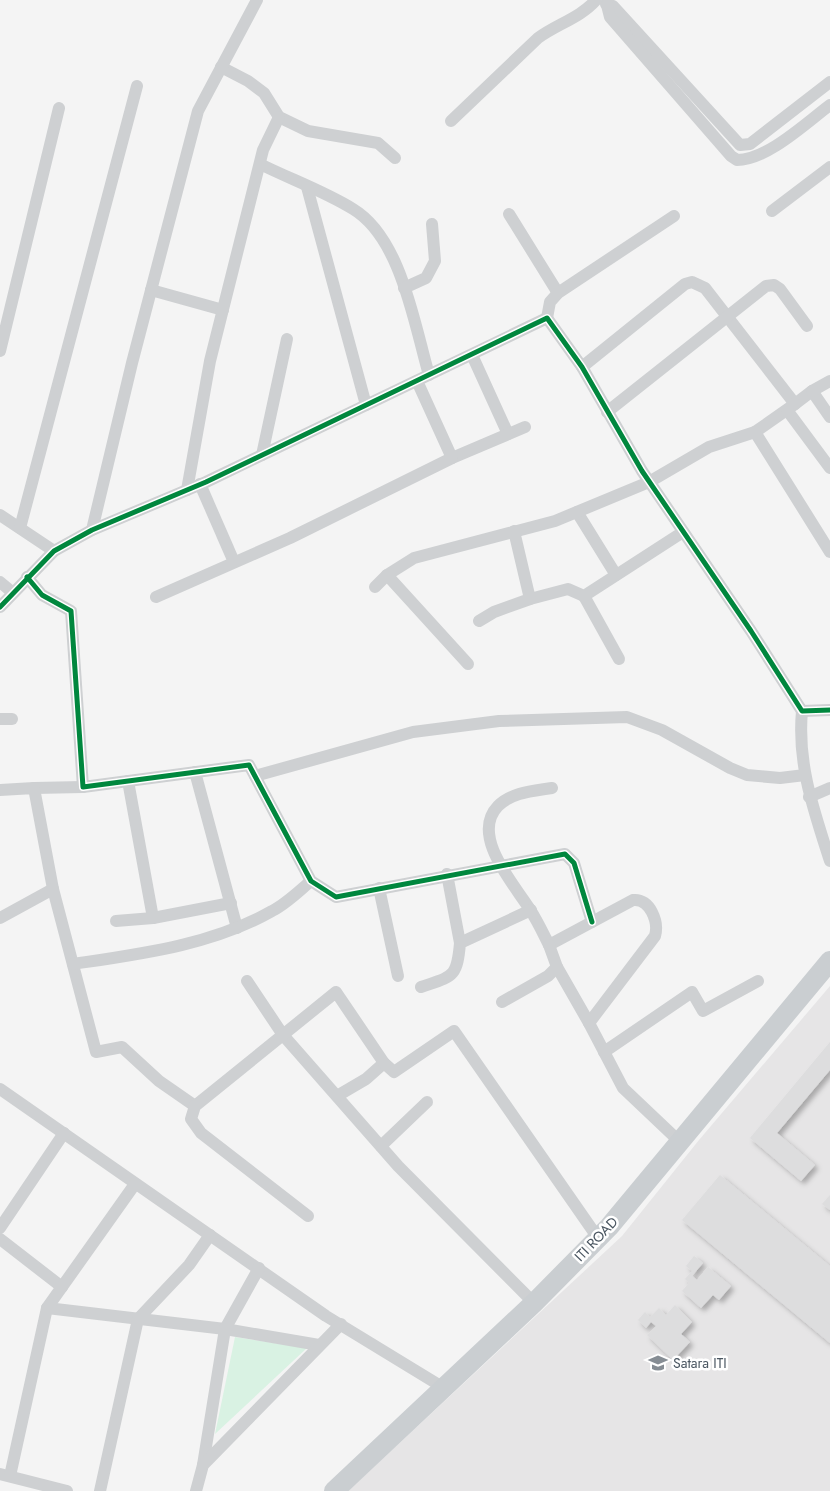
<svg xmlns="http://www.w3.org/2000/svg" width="830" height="1491" viewBox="0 0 830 1491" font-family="Jost,sans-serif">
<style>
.education{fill:#e6e5e6}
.green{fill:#d9f2e3}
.building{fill:#ddddde;filter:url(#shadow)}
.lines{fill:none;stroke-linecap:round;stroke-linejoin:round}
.minor{stroke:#ced0d2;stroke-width:12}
.primary{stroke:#caced1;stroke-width:20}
.cycleway-casing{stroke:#fff;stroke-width:8}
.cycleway{stroke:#00873e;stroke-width:5}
.labels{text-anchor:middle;stroke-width:5;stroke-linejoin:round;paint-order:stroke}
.street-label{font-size:14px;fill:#4a5661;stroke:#fff}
.poi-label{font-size:14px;fill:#4a5661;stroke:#fff;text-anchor:start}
</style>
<defs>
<filter id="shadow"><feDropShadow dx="3.5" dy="3.5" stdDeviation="2.5" flood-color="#0004"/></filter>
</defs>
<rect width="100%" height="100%" fill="#f4f4f4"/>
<polygon class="education" points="830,986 830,1491 348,1491 622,1236 699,1140"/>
<polygon class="green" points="235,1337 307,1348 215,1434"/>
<g class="building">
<polygon points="830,1042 830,1070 777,1133 815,1165 801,1181 750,1138"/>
<polygon points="720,1175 830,1266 830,1343 682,1220"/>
<polygon points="830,1195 830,1210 822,1204"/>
<polygon points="694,1256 703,1263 692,1276 697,1280 708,1267 731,1286 719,1300 713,1295 701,1308 682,1291 689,1283 685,1279 692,1271 686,1266"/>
<polygon points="675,1305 692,1322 681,1334 690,1342 673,1360 647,1335 656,1326 651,1322 646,1328 638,1320 645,1312 650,1317 659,1308 666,1315"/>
</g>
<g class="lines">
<g class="minor">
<polyline points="606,4 613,6 740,145 750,144 830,82"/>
<path d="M607,5L610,17L731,156L737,160C767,160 806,123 830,105"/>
<polyline points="221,67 248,81 264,93 279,117 308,131 378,143 395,158"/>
<path d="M451,121L538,38C557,24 580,18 596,0"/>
<path d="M260,164C290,179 324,191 353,209C401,238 414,323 429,375"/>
<polyline points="307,187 366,405"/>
<polyline points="772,211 830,167"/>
<polyline points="509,214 558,293"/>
<polyline points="404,288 426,278 435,261 432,224"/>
<polyline points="151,290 223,310"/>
<polyline points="547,318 550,302 558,293 674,216"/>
<polyline points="0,351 59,108"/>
<polyline points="472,355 508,434"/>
<polyline points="582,367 685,284 692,282 705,288 795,404 812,391 830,417"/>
<polyline points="812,391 830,381"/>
<polyline points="795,404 755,432 830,552"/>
<polyline points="787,410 830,468"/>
<polyline points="607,412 766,286 774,285 780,289 807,326"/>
<polyline points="262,455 287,339"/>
<polyline points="452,458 525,427"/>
<polyline points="200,484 234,562"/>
<polyline points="187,490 210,361 263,150 279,117"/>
<polyline points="577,512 616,575"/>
<polyline points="0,515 54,551"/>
<polyline points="20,528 137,86"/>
<polyline points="92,530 132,363 198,111 257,0"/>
<polyline points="387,575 468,664"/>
<polyline points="27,577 42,595 71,611 83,787 249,765 311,881 336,897 565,854 574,863 592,922"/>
<polyline points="0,582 12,592"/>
<polyline points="375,587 387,575 414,558 555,521 649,482 709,447 755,432"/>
<polyline points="584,596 619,659"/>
<polyline points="156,597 290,538 452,458 417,381"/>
<polyline points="530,599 568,589 584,596 683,532"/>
<polyline points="0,607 54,551 92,530 206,482 547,318 582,367 642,471 751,631 802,711 830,710"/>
<polyline points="479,621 494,612 530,599 514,531"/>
<path d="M802,711C797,764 814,811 830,861"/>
<polyline points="0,719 12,719"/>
<polyline points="195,772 237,928"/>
<polyline points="255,776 413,732 499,721 627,717 662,730 730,768 747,775 780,778 805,775"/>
<polyline points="128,781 153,918"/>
<polyline points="34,788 83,787"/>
<path d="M552,788C534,791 512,792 498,806C470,835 513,883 529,908C537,920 543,933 549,945L633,900C650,898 659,922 655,936L589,1023L623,1088L680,1142"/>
<polyline points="0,790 34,788 53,889"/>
<polyline points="809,797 830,788"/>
<polyline points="447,874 460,943"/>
<polyline points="379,888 398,976"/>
<polyline points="0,918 53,889 96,1052 122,1047 159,1081 195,1106"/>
<polyline points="116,921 153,918 231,903"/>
<path d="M73,964C140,954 212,945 272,911C286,904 299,891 311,881"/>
<polyline points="557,967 589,1023"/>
<polyline points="247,981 283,1035 398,1166 534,1303"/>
<path d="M421,987C453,976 457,978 460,943L531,910"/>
<polyline points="502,1002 548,976 557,967 549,945"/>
<polyline points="604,1052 692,992 703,1011 758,981"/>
<polyline points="0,1089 326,1316 444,1388"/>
<polyline points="337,1096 366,1079 384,1063"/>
<polyline points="381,1146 427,1102"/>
<polyline points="308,1216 201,1133 191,1119 195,1106 336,992 384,1063 394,1072 454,1031 598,1238"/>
<polyline points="0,1228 64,1133"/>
<polyline points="0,1239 62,1287"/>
<polyline points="47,1308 225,1329 319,1345"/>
<polyline points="203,1465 225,1329 259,1268"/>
<polyline points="0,1474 67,1491"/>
<polyline points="10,1476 47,1308 135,1184"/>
<polyline points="100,1491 138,1319 189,1265 210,1235"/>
<polyline points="196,1491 203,1465 341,1324"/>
</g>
<polyline class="primary" points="334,1491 534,1303 609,1227 830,961"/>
<g class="cycleway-casing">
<g id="cycleway">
<polyline points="27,577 42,595 71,611 83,787 249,765 311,881 336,897 565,854 574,863 592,922"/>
<polyline points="0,607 54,551 92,530 206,482 547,318 582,367 642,471 751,631 802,711 830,710"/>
</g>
</g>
<use href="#cycleway" class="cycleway"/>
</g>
<defs>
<g id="university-bare" transform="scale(1.5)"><path d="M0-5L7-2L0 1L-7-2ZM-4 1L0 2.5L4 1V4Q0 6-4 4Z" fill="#868d94" stroke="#fff" stroke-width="2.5" paint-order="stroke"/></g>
</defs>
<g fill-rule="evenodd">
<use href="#university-bare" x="658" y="1363"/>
</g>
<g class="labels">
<g class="street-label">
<text transform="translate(596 1239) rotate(-46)" y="5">ITI ROAD</text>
</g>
<g class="poi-label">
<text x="673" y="1368">Satara ITI</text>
</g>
</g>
</svg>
